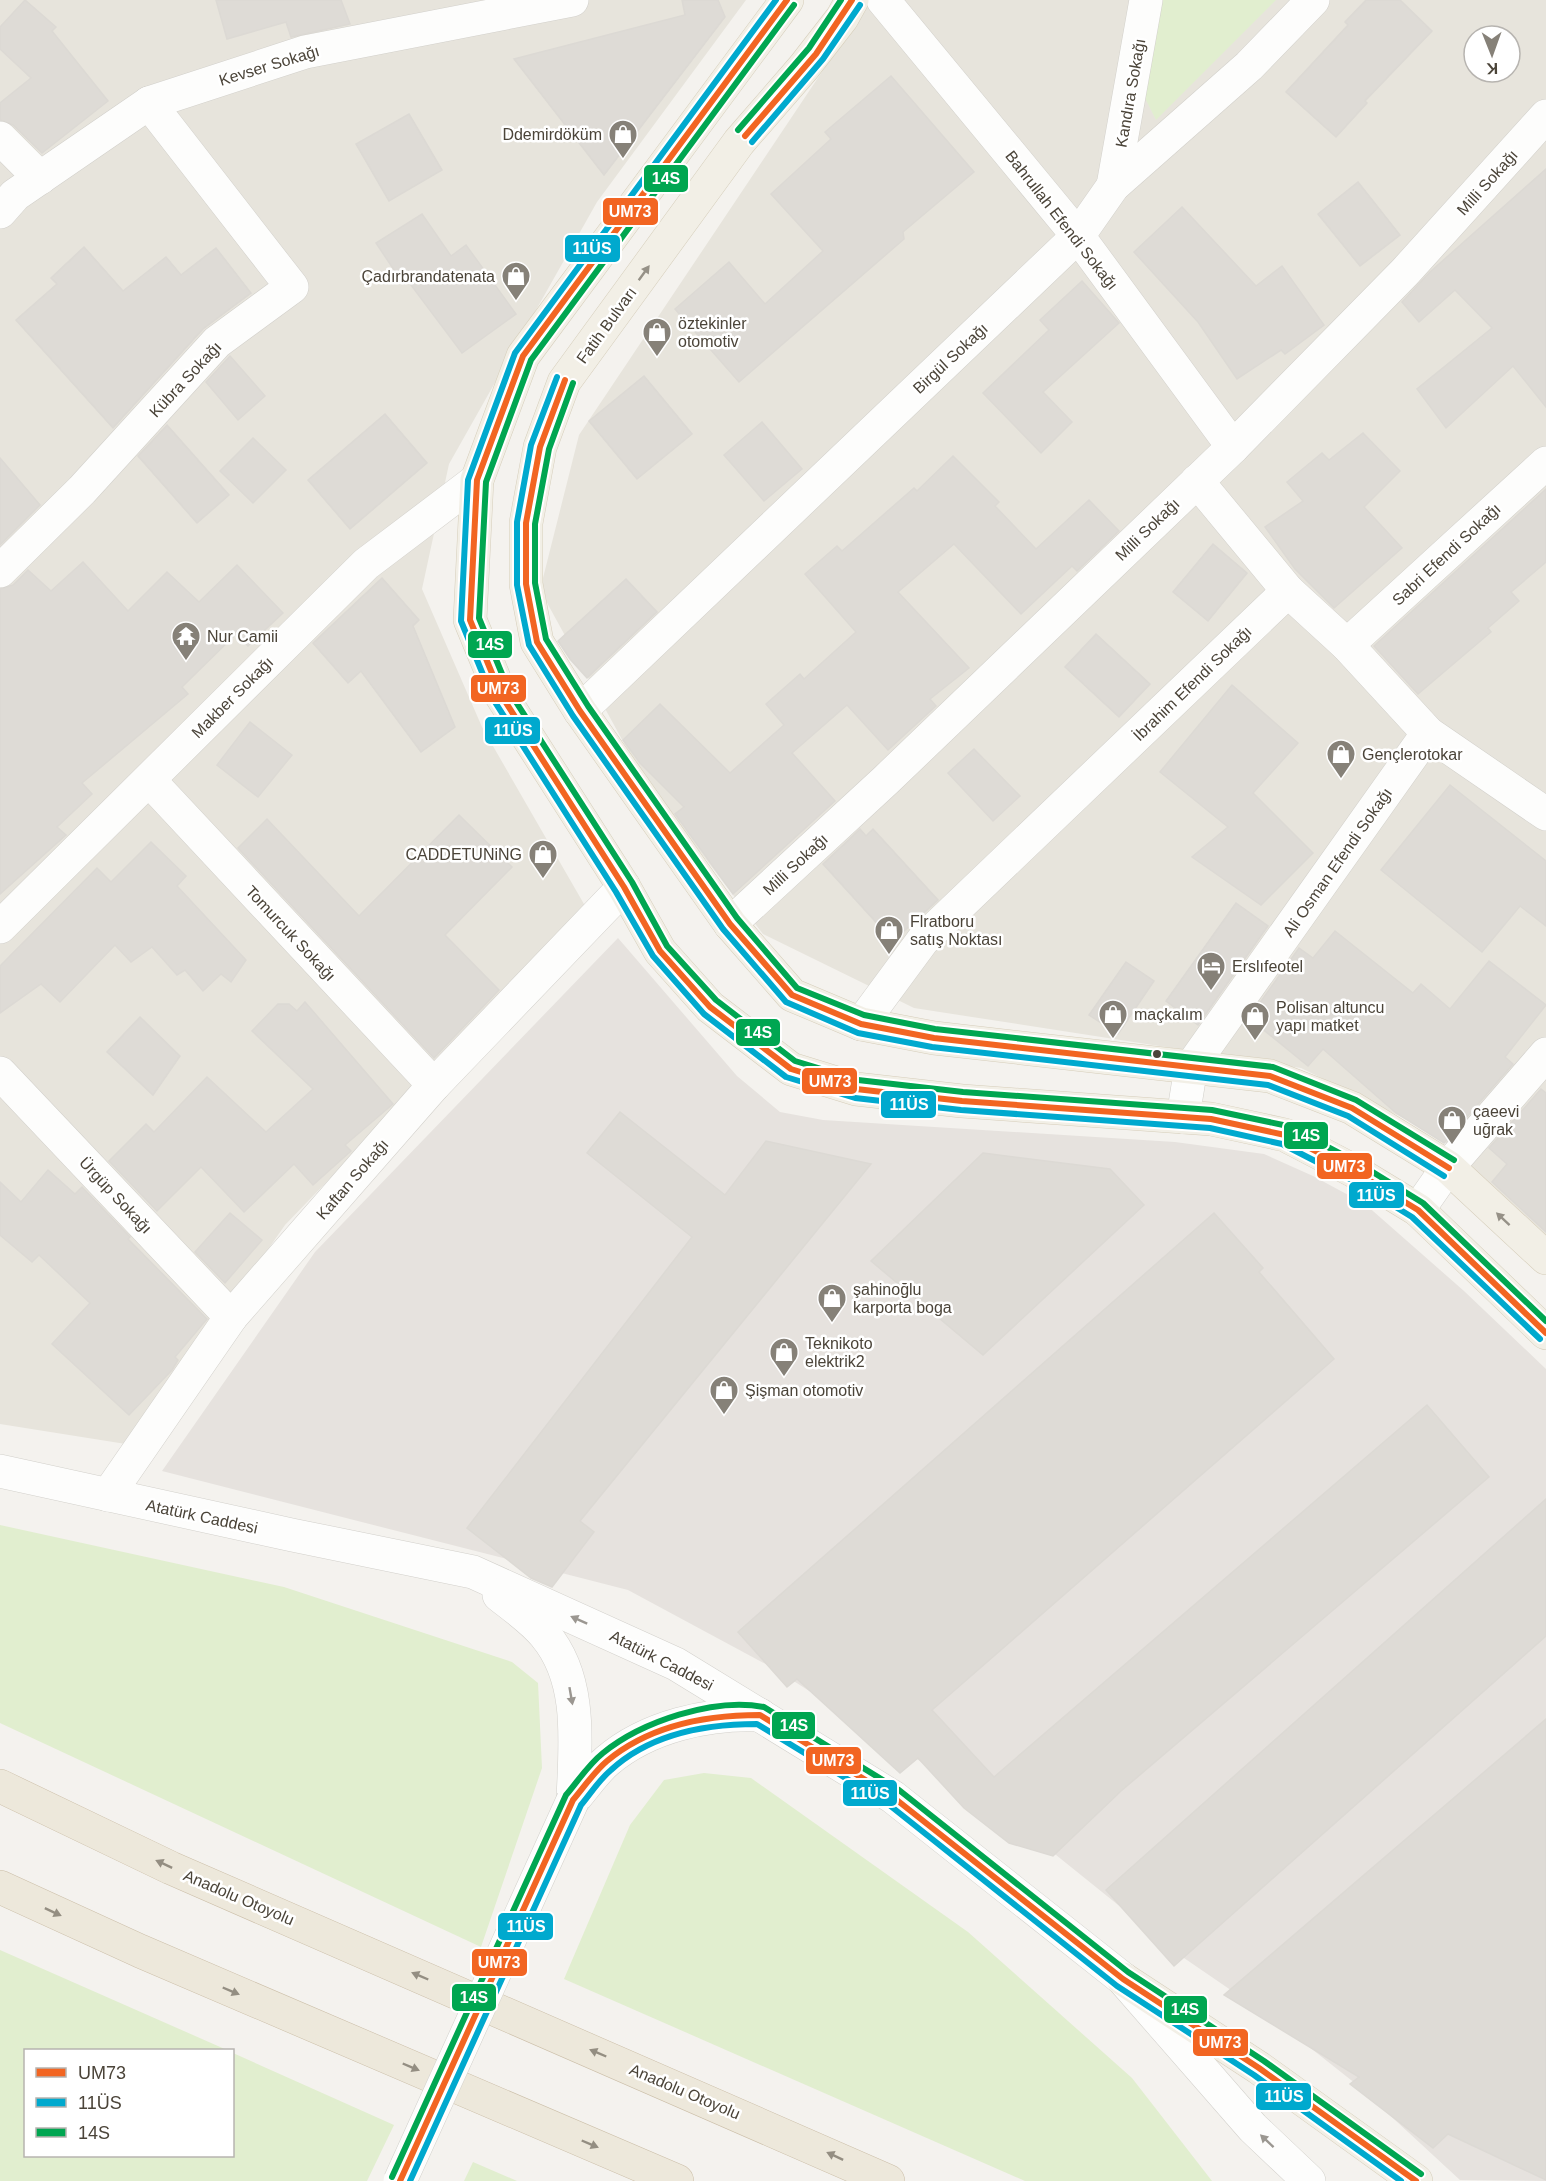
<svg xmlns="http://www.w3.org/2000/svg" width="1546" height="2181" viewBox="0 0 1546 2181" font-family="Helvetica,sans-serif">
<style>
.residential{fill:#e7e4dc;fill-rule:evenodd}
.industrial{fill:#e6e2de}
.green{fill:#e1eecf}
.building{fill:#dedbd6;stroke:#dcd9d4;stroke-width:1.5}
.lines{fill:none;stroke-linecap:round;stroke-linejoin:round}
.minor-casing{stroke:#d2d0cb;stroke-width:34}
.tertiary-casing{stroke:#d2d0cb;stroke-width:34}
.primary-casing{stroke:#d6cebb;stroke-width:34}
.motorway-casing{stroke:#ccbfa9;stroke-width:34}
.minor{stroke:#fdfdfc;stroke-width:33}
.tertiary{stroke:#fdfdfc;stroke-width:33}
.primary{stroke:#f2efe6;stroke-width:33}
.motorway{stroke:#ede8db;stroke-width:33}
.tertiary-bridge-casing{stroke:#d2d0cb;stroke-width:34;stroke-linecap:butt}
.tertiary-bridge{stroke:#fdfdfc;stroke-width:33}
.bus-1-casing{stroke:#fff;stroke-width:10}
.bus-2-casing{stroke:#fff;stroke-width:10}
.bus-3-casing{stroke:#fff;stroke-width:10}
.bus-1{stroke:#f26522;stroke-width:6}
.bus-2{stroke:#00a9ce;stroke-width:6}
.bus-3{stroke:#00a651;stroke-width:6}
.oneway{fill:#969187}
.oneway2{fill:#9b9791}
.oneway3{fill:#948e82}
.bus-dot{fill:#4b4439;stroke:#fff;stroke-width:2}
.labels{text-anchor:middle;stroke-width:5;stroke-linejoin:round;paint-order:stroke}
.street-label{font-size:16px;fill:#4b4439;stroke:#fff}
.poi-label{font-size:16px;fill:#4b4439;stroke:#fff;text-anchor:start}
.line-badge{stroke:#fff;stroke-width:2}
.badge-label{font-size:16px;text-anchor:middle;font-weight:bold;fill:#fff}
</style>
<rect width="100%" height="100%" fill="#f4f2ee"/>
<g class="residential">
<polygon points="0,0 746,0 597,202 449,464 422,589 482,727 588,911 285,1225 132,1445 0,1424"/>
<path d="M870,0H1546V1237L1436,1134L1301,1068L914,1008L763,934L642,776L540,590L579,435ZM1474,36H1510V72H1474Z"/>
</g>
<polygon class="industrial" points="618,938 737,1076 780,1112 823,1120 1175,1142 1264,1154 1313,1176 1365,1204 1464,1291 1546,1369 1546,2181 1460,2180 1356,2084 1279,2023 1184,1958 1010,1818 773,1668 628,1590 162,1471 315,1252"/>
<g class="green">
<polygon points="1160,0 1276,0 1156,120 1144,96"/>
<polygon points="0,1525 284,1587 512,1662 538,1683 542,1768 481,1947 0,1723"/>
<polygon points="704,1773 751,1778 968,1932 1132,2078 1212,2181 1025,2181 564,1979 630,1825 664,1780"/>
<polygon points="0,1950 227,2050 26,2050 26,2156 232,2156 233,2053 394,2125 367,2181 0,2181"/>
<polygon points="473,2162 517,2181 464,2181"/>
</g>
<g class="building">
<polygon points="25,0 56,27 52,31 108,101 42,153 13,125 0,120 0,103 31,78 0,49 0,27"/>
<polygon points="216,0 341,0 350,24 291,37 286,22 227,39"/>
<polygon points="682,0 718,0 725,17 604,175 514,59 685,15"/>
<polygon points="1366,0 1400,0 1432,31 1365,101 1367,103 1336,137 1286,92 1348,25 1345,22"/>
<polygon points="891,76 974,172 903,232 904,239 739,382 675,309 729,262 765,304 823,251 771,194 831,139 825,132"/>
<polygon points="409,114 442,170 389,201 356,144"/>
<polygon points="1546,169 1546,407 1513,366 1446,428 1417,389 1492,328 1455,290 1419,322 1402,302 1430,272"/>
<polygon points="1358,182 1400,235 1360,266 1318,214"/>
<polygon points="1182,207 1256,286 1282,266 1324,325 1285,354 1281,350 1237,379 1198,322 1134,252"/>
<polygon points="422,214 451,256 466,245 516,314 462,353 402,273 398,276 376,243"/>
<polygon points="84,247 123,291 166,257 181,275 216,248 251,293 203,329 113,428 16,320 57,284 51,278"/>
<polygon points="1082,281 1119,323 1043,392 1072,422 1041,453 983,393 1049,330 1040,320"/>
<polygon points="230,356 265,396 238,420 206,382"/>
<polygon points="644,376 692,434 637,479 589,421"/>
<polygon points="385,414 427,463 350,529 308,480"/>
<polygon points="762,422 802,469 764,501 724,455"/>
<polygon points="167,425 229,495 197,523 138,456"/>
<polygon points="1363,433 1400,471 1364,507 1402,548 1334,608 1295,569 1265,527 1303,501 1287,482 1322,453 1329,460"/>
<polygon points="253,438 286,470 253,503 220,471"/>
<polygon points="953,456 999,502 995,506 1036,549 1089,500 1119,531 1077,571 1072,566 1021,614 954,544 898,592 969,668 930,699 936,706 888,750 847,705 792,753 835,801 733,894 675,814 684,807 640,763 623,740 660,704 730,773 784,725 766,704 800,674 804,679 856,632 805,574 837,546 842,551 914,488 917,491"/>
<polygon points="0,458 40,505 0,545"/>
<polygon points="1546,489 1546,562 1511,592 1519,601 1488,628 1491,632 1418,694 1374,646"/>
<polygon points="1213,544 1247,573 1208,621 1173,592"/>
<polygon points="83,562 128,611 167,572 199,602 237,565 283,613 248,646 236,634 182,687 188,694 82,783 92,794 57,827 66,835 0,894 0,589 13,585 28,570 51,591"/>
<polygon points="382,578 419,620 413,626 455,727 421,752 361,671 348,683 313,643"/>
<polygon points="626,579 657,612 587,678 570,659 558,641"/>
<polygon points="1096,634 1150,684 1119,717 1065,667"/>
<polygon points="1232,685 1298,743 1253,793 1313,853 1261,905 1192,857 1228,827 1160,772"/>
<polygon points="250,722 292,755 258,797 217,765"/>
<polygon points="974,749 1020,796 993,821 948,773"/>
<polygon points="1450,785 1546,861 1546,926 1520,906 1482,952 1381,870"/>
<polygon points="459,815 512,867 445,935 499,990 434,1058 238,848 267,819 359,916"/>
<polygon points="860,829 866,836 873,829 938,900 893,941 823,864"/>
<polygon points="151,842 186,876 177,886 246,960 231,982 221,974 203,991 185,970 177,975 152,947 131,962 115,945 60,1002 41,984 0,1013 0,966 97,868 111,882"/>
<polygon points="1236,903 1268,926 1198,1025 1166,1001"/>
<polygon points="1335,931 1413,993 1421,984 1450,1009 1489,961 1546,1005 1505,1057 1513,1064 1444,1143 1396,1113 1323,1049 1308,1066 1249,1018 1299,948 1313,958"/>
<polygon points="1126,962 1154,981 1118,1034 1089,1015"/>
<polygon points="305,1002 393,1104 345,1145 351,1151 313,1185 294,1164 244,1212 201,1167 157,1211 109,1161 146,1124 154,1132 207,1077 266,1132 313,1089 252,1031 278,1004 289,1004 297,1011"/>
<polygon points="140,1017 180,1056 153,1095 107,1052"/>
<polygon points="1541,1089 1546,1093 1546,1232 1492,1182 1507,1164 1489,1148"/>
<polygon points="620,1112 725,1195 766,1141 871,1164 580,1521 594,1532 552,1587 531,1578 467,1528 692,1237 587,1153"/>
<polygon points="983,1153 1110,1169 1144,1205 983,1355 871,1261"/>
<polygon points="48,1170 75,1194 82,1187 130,1237 128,1239 207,1319 175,1357 178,1360 172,1370 129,1415 52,1344 90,1303 39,1255 32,1262 0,1235 0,1182 21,1202"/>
<polygon points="230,1213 262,1240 225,1283 195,1252"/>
<polygon points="1214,1213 1263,1268 1259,1272 1334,1359 932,1710 994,1777 1427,1405 1489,1477 1121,1791 1053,1856 1009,1843 964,1808 918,1758 900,1773 797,1679 787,1687 738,1632"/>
<polygon points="1546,1499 1546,1636 1174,1966 1106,1890"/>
<polygon points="1546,1719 1546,2180 1448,2134 1433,2148 1350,2084 1359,2077 1224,1995"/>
</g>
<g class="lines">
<g class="minor-casing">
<g id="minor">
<polyline points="883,0 1078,236 1233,447"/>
<polyline points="0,138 40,178"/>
<polyline points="1113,186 1146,0"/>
<polyline points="0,212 15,195 149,103 305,52 572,0"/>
<polyline points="1197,481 1288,591"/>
<polyline points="0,571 82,490 217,342 292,287 149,103"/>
<polyline points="1347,645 1546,463"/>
<polyline points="580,711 1078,236 1113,186 1249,66 1313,0"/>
<polyline points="149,780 434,1085"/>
<polyline points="730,924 886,780 1233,447 1405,272 1546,116"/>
<polyline points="0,927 366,564 477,480"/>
<polyline points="861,1024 923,940 1288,591 1347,645 1428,733 1546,814"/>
<polyline points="0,1073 231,1317"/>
<polyline points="1183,1117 1191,1067 1428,733"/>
<polyline points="1418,1210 1448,1167 1546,1054"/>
<polyline points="108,1495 231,1317 434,1085 624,887"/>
</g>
</g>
<g class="tertiary-casing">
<g id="tertiary">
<polyline points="0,1471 292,1535 473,1572 676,1664 893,1797 1123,1979 1253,2128 1309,2181"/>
<path d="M499,1595C514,1607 533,1620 545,1635C583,1680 575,1745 573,1800"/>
<path d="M573,1800C584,1788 594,1772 607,1761C648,1726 708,1713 760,1715"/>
</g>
</g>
<g class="primary-casing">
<g id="primary">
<polyline points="787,0 523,356 477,480 470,620 501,695 624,887 660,951 710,1007 791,1069 856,1089 962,1101 1211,1119 1285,1135 1354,1171 1418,1210 1546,1333"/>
<polyline points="852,0 842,18 804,67 739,142 564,382 540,447 526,523 526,584 537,642 580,711 730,924 792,995 861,1024 934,1038 1270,1076 1352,1108 1448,1167 1546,1258"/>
<polyline points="1123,1979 1259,2068 1416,2181"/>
</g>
</g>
<g class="motorway-casing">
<g id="motorway">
<polyline points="0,1786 171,1868 888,2181"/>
<polyline points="0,1887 140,1951 677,2181"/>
</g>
</g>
<use href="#minor" class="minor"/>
<use href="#tertiary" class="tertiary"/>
<use href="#primary" class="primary"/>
<use href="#motorway" class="motorway"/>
<g class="tertiary-bridge-casing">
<polyline id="tertiary-bridge" points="400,2181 573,1800"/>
</g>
<use href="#tertiary-bridge" class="tertiary-bridge"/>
<g class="bus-1-casing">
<g id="bus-1">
<polyline points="787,0 523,356 477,480 470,620 501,695 624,887 660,951 710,1007 791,1069 856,1089 962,1101 1211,1119 1285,1135 1354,1171 1418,1210 1546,1333"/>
<polyline points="745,136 816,54 852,0"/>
<polyline points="565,380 540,447 526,523 526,584 537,642 580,711 730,924 792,995 861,1024 934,1038 1270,1076 1352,1108 1449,1168"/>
<path d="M400,2181L573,1800C584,1787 594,1772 607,1761C650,1725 705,1715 760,1715L893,1797L1123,1979L1259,2068L1416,2181"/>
</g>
</g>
<g class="bus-2-casing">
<g id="bus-2">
<polyline points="776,0 515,353 468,480 461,621 493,699 616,892 653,956 704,1014 786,1077 855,1098 961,1110 1210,1128 1282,1144 1350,1179 1412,1217 1540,1339"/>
<polyline points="752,142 823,59 860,5"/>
<polyline points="557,377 531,445 517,522 517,585 529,645 573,716 723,929 786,1002 858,1033 932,1047 1268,1085 1348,1116 1444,1176"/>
<path d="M410,2181L581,1805C591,1793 599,1780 611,1770C650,1734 706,1724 757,1724L888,1804L1117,1986L1254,2075L1401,2181"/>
</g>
</g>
<g class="bus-3-casing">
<g id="bus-3">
<polyline points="794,5 531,360 486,482 479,618 509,691 632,882 667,946 716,1000 795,1061 858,1080 963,1092 1212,1110 1288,1126 1358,1163 1423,1203 1546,1321"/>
<polyline points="738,130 809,48 841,0"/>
<polyline points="573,383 549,449 535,524 535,583 546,639 588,706 737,918 797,988 864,1015 935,1029 1273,1067 1356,1100 1454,1160"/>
<path d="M392,2177L566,1795C578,1781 588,1765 603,1753C641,1722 714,1697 764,1707L899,1790L1128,1972L1264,2061L1421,2174"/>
</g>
</g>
<use href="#bus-1" class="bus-1"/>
<use href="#bus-2" class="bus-2"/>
<use href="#bus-3" class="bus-3"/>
</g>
<defs><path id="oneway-solid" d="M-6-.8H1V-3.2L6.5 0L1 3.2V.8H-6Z" transform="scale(1.5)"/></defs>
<g class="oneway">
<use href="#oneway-solid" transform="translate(644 273) rotate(-54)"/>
<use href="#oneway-solid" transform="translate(1503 1219) rotate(-137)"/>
</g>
<g class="oneway2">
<use href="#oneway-solid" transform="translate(579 1620) rotate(-156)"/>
<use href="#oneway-solid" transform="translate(571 1696) rotate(80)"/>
<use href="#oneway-solid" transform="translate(1267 2141) rotate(-137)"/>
</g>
<g class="oneway3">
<use href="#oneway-solid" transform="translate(164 1864) rotate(-155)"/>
<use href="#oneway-solid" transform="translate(53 1912) rotate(25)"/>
<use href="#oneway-solid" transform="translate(420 1976) rotate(-157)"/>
<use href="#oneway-solid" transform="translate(231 1991) rotate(23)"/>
<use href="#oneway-solid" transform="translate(598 2053) rotate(-157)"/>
<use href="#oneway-solid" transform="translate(411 2067) rotate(23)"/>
<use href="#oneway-solid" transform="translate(590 2144) rotate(23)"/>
<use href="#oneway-solid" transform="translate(835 2156) rotate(-155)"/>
</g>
<defs>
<g id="shop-pin" transform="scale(1.5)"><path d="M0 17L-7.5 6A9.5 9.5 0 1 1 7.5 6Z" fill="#868178" stroke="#fff"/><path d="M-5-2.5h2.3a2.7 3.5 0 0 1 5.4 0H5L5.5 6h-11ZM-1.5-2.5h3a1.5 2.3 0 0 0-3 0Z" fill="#fff"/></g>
<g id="temple-pin" transform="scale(1.5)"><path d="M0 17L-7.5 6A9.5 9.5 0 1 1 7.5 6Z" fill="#868178" stroke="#fff"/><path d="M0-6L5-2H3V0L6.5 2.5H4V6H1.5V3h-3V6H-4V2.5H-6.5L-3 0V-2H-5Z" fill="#fff"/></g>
<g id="hotel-pin" transform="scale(1.5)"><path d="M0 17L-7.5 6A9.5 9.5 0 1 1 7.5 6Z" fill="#868178" stroke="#fff"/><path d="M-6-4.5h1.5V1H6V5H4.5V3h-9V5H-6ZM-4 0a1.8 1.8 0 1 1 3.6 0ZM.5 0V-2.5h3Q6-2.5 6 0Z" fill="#fff"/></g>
</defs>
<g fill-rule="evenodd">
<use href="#shop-pin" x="623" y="134"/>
<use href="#shop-pin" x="516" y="276"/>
<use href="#shop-pin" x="657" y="332"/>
<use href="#temple-pin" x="186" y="636"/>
<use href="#shop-pin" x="1341" y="754"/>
<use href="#shop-pin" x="543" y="854"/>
<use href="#shop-pin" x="889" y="930"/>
<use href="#hotel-pin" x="1211" y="966"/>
<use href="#shop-pin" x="1113" y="1014"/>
<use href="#shop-pin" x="1255" y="1016"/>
<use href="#shop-pin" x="1452" y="1120"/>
<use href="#shop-pin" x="832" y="1298"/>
<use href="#shop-pin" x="784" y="1352"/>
<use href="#shop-pin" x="724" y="1390"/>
</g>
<circle class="bus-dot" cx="1157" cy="1054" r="5"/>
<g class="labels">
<g class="street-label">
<text transform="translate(269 65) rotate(-17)" y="6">Kevser Sokağı</text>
<text transform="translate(1130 93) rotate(-80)" y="6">Kandıra Sokağı</text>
<text transform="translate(1487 182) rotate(-48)" y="6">Milli Sokağı</text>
<text transform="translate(1062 220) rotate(52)" y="6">Bahrullah Efendi Sokağı</text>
<text transform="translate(606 325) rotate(-54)" y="6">Fatih Bulvarı</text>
<text transform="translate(950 358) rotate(-43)" y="6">Birgül Sokağı</text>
<text transform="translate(185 379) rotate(-47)" y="6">Kübra Sokağı</text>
<text transform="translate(1147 529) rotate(-44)" y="6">Milli Sokağı</text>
<text transform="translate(1446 554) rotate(-43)" y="6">Sabri Efendi Sokağı</text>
<text transform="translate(1192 683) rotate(-44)" y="6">İbrahim Efendi Sokağı</text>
<text transform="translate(232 697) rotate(-45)" y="6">Makber Sokağı</text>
<text transform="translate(1337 862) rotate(-55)" y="6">Ali Osman Efendi Sokağı</text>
<text transform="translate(795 864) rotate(-43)" y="6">Milli Sokağı</text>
<text transform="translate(291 933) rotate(47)" y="6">Tomurcuk Sokağı</text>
<text transform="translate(352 1179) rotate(-49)" y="6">Kaftan Sokağı</text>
<text transform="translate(116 1195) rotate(47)" y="6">Ürgüp Sokağı</text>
<text transform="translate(202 1516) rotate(12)" y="6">Atatürk Caddesi</text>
<text transform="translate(662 1660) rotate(27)" y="6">Atatürk Caddesi</text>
<text transform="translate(239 1897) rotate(23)" y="6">Anadolu Otoyolu</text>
<text transform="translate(685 2091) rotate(23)" y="6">Anadolu Otoyolu</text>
</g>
<g class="poi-label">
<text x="602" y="140" text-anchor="end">Ddemirdöküm</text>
<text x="495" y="282" text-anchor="end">Çadırbrandatenata</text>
<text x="678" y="329">öztekinler<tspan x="678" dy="18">otomotiv</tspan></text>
<text x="207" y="642">Nur Camii</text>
<text x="1362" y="760">Gençlerotokar</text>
<text x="522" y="860" text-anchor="end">CADDETUNiNG</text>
<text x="910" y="927">Flratboru<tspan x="910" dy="18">satış Noktası</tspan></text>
<text x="1232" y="972">Erslıfeotel</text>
<text x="1276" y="1013">Polisan altuncu<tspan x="1276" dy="18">yapı matket</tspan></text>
<text x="1134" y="1020">maçkalım</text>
<text x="1473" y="1117">çaeevi<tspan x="1473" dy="18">uğrak</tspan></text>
<text x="853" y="1295">şahinoğlu<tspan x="853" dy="18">karporta boga</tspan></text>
<text x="805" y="1349">Teknikoto<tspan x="805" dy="18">elektrik2</tspan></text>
<text x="745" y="1396">Şişman otomotiv</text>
</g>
</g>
<g class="line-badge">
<rect x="643" y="164" width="46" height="29" rx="6" fill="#00a651"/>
<rect x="602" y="197" width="57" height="29" rx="6" fill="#f26522"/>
<rect x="564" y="234" width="57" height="29" rx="6" fill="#00a9ce"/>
<rect x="467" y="630" width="46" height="29" rx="6" fill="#00a651"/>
<rect x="470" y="674" width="57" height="29" rx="6" fill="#f26522"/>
<rect x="484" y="716" width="57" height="29" rx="6" fill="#00a9ce"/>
<rect x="735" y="1018" width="46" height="29" rx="6" fill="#00a651"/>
<rect x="801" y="1067" width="57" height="28" rx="6" fill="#f26522"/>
<rect x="880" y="1090" width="57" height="29" rx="6" fill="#00a9ce"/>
<rect x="1283" y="1121" width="46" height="29" rx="6" fill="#00a651"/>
<rect x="1316" y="1152" width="57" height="28" rx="6" fill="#f26522"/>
<rect x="1348" y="1181" width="57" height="28" rx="6" fill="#00a9ce"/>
<rect x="771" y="1711" width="45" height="29" rx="6" fill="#00a651"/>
<rect x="805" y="1746" width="57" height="29" rx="6" fill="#f26522"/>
<rect x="842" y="1779" width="56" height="28" rx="6" fill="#00a9ce"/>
<rect x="497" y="1912" width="57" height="29" rx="6" fill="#00a9ce"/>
<rect x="471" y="1948" width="57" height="29" rx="6" fill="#f26522"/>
<rect x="451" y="1983" width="46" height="29" rx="6" fill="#00a651"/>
<rect x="1163" y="1995" width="45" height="29" rx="6" fill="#00a651"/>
<rect x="1192" y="2028" width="57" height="29" rx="6" fill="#f26522"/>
<rect x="1255" y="2082" width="57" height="29" rx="6" fill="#00a9ce"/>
</g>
<g class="badge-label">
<text x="666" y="184">14S</text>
<text x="630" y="217">UM73</text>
<text x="592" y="254">11ÜS</text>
<text x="490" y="650">14S</text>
<text x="498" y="694">UM73</text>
<text x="513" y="736">11ÜS</text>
<text x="758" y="1038">14S</text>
<text x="830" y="1087">UM73</text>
<text x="909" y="1110">11ÜS</text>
<text x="1306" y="1141">14S</text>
<text x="1344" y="1172">UM73</text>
<text x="1376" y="1201">11ÜS</text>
<text x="794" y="1731">14S</text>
<text x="833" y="1766">UM73</text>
<text x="870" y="1799">11ÜS</text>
<text x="526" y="1932">11ÜS</text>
<text x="499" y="1968">UM73</text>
<text x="474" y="2003">14S</text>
<text x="1185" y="2015">14S</text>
<text x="1220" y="2048">UM73</text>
<text x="1284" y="2102">11ÜS</text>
</g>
<rect x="24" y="2049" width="210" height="108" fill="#ffffff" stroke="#b7b4b0" stroke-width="1.5"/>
<rect x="36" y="2068" width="30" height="9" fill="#f26522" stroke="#b7b4b0" stroke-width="1.5"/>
<text x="78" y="2079" font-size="18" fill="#4b4439">UM73</text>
<rect x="36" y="2098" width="30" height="9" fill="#00a9ce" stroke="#b7b4b0" stroke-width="1.5"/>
<text x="78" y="2109" font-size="18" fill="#4b4439">11ÜS</text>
<rect x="36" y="2128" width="30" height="9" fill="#00a651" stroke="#b7b4b0" stroke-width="1.5"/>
<text x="78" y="2139" font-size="18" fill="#4b4439">14S</text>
<g transform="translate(1492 54) rotate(179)"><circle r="28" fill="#ffffff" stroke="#b7b4b0" stroke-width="1.5"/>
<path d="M0-4.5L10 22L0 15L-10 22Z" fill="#868178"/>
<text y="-9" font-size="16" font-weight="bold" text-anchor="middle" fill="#4b4439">K</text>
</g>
</svg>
